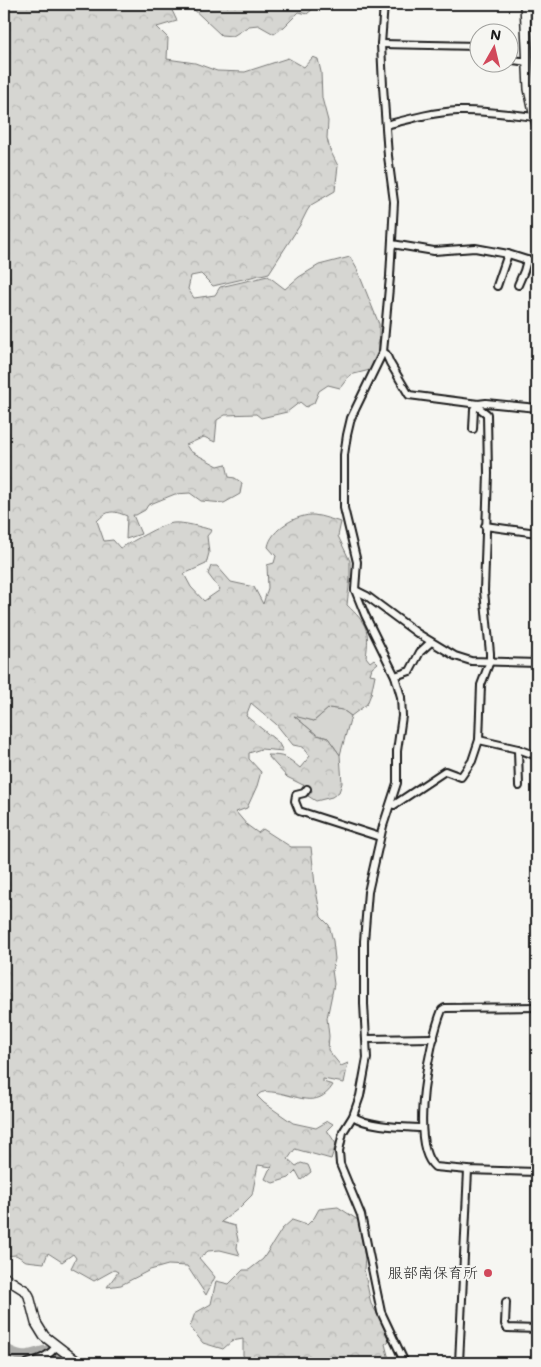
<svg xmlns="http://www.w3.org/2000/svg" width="541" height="1367" viewBox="0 0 541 1367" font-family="Mali,'Klee One',sans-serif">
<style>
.grass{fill:#d6d6d2;stroke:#797977}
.forest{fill:url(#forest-crowns);stroke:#797977}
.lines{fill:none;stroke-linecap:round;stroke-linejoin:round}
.river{stroke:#acaca9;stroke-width:11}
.minor-casing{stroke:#1c1c1c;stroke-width:10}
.secondary-casing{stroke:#1c1c1c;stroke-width:12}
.minor{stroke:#f6f6f2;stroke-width:6}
.secondary{stroke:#f6f6f2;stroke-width:9}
.poi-dot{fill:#d1495b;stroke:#f6f6f2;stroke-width:2}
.labels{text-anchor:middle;stroke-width:4;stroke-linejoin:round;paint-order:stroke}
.poi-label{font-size:15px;fill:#1c1c1c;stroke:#f6f6f2;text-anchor:end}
</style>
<defs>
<pattern id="forest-crowns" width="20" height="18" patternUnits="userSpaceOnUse" patternTransform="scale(1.25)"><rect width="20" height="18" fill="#d6d6d2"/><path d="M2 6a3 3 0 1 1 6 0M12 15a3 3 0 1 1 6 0" fill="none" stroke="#b7b7b4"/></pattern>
</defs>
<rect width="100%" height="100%" fill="#f6f6f2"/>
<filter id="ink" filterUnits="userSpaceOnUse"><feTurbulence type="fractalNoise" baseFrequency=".02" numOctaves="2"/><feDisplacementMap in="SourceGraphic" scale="10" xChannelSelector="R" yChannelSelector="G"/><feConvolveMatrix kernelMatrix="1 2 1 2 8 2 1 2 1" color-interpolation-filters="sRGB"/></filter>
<g filter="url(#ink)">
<polygon class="grass" points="329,708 343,710 351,716 340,755 328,738 317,735 293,715 314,721"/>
<g class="forest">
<path d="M4,4H169L177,21L157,27L168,38L167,59L195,63L217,71L245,72L288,58L304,67L313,57L318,59L321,72L322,98L328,121L327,138L330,150L338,166L335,191L311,205L307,211L300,225L269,273L213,286L201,274L191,276L188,289L194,298L215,295L220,287L268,276L285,289L299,277L319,265L350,257L357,269L379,324V350L370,370L350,375L340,388L328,385L319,391L314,403L306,407L300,402L287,412L261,418L256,414L225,415L217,420L215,442L204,437L186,445L190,451L218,466L226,464L229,477L235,478L242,483L240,494L224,503L201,501L190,493L175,494L148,505L145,510L136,515H133L141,534L126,539L127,516C112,510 108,510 97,521L104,541L113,540L120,548C135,541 158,525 173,523C184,522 201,527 212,530L207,536L209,553L206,564L184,574L191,587L204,601L220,590L208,574L211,566H217L231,582L254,587L263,604L268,588L267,565L274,563L276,556L268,547C271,529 297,514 314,515C323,516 332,520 341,522L338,536L350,561V577L347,605C367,624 370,630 366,657L370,662L374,659L378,663L372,668L370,674L375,675L371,694L367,704L351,716L343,710L329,708L314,721L294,716L317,735L328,738L340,755L342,783L339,792L332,797L316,801L308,796L312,791L310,786L303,785L287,777L267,755C285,755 287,757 300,768L310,756L303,747L293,745L276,724L251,703L246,716L278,742L283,751L261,749L249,753V759L261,772L257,786L247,808L236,812L247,825L258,833L263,829L291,847H311L315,885L321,917L329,925L333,941L335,959L332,970L334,984L327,1018L329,1036L328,1050L341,1066L348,1063L344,1083L323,1079V1082L333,1085C317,1111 295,1094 272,1092C271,1092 264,1091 264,1092C261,1092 259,1094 257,1096L264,1103L293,1123L316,1128L328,1121L333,1124L327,1130L336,1144L331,1159L295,1149L288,1159L296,1166L301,1163L308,1165L311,1172L301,1180L296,1171L289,1178L273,1183L265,1179L269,1170L272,1167L258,1165L252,1195L238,1209L221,1222L235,1226L238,1240L237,1248L240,1255L220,1250L208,1251L199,1258L215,1277L206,1295L187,1266L168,1265L150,1270L121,1285L107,1287L118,1272L114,1270L94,1281L71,1268L76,1258L73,1254L62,1262L48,1253L44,1263L26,1261L16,1255L4,1256Z"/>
<polygon points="188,4 317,4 314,8 307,14 299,12 284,27 274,34 258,25 249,26 233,36 221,35"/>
<polygon points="338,1207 358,1220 365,1258 364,1269 371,1304 379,1316 389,1341 385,1344 390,1363 383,1363 381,1361 361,1363 347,1361 341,1363 246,1363 243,1355 243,1339 232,1341 223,1349 203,1343 190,1327 195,1313 211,1304 216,1281 229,1284 243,1270 249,1270 263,1259 282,1229 292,1220 307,1225 314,1218 319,1209"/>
<polygon points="53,1354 62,1363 33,1363"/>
</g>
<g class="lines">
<path class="river" d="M4,1348C30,1367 39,1344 59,1353C63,1354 68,1360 71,1363"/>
<g class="minor-casing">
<g id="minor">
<polyline points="384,4 381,44 383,86 388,156 394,202 390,277 383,352 351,418 347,435 344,455 344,508 357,562 355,590 365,615 395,676 401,697 402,716 397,751 397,783 383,826 368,892 364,941 364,1004 367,1058 360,1096 353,1116 343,1132 339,1151 340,1164 361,1215 381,1312 405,1363"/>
<polyline points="381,44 478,46"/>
<polyline points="508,57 513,60 528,62"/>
<path d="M386,125C409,119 434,112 458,111C483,110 509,114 535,117"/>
<polyline points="392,244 434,251 475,248 508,254 527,260 537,261"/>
<polyline points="518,285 524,271 527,260"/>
<polyline points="497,286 508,254"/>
<polyline points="383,352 386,354 390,363 409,395 478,404 486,403 537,408"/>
<polyline points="473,429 474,409 478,404"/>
<polyline points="485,526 537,533"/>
<polyline points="355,590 367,596 417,633 455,656 471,661 537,663"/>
<polyline points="395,676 410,671 420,652 431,642"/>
<polyline points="479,740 518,749 537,756"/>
<polyline points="518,749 519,786"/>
<polyline points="307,789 304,793 296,795 295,801 299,811 380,837"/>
<polyline points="391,804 394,805 445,771 461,777 472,761 479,740 481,685 490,661 490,653 484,591 488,474 487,414 478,407 478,404"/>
<path d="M537,1007L445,1008L442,1010C430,1039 408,1144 435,1167L468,1170L537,1172"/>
<polyline points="366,1039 434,1038"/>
<path d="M353,1116C367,1127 403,1127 422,1128"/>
<polyline points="506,1302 505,1324 507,1328 537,1329"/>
<path d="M28,1363C39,1360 50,1356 56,1346"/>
<polyline points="459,1363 468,1170"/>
</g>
</g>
<g class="secondary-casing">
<g id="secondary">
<polyline points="525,4 529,89 535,117 537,124"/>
<polyline points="4,1277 26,1291 29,1296 36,1323 44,1336 79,1363"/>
</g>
</g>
<use href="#minor" class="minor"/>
<use href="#secondary" class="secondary"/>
</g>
</g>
<circle class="poi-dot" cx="488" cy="1273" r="5"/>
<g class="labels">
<g class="poi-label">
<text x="478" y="1278">服部南保育所</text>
</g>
</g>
<rect width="541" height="1367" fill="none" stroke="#f6f6f2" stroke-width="20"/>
<rect x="10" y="10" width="521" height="1347" fill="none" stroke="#1c1c1c" stroke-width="2" filter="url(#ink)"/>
<g transform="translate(494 48) rotate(8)"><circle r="24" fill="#f6f6f2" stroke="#9f9f9c"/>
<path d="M0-4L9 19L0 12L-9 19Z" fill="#d1495b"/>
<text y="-8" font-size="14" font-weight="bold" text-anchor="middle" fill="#1c1c1c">N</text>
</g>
</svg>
